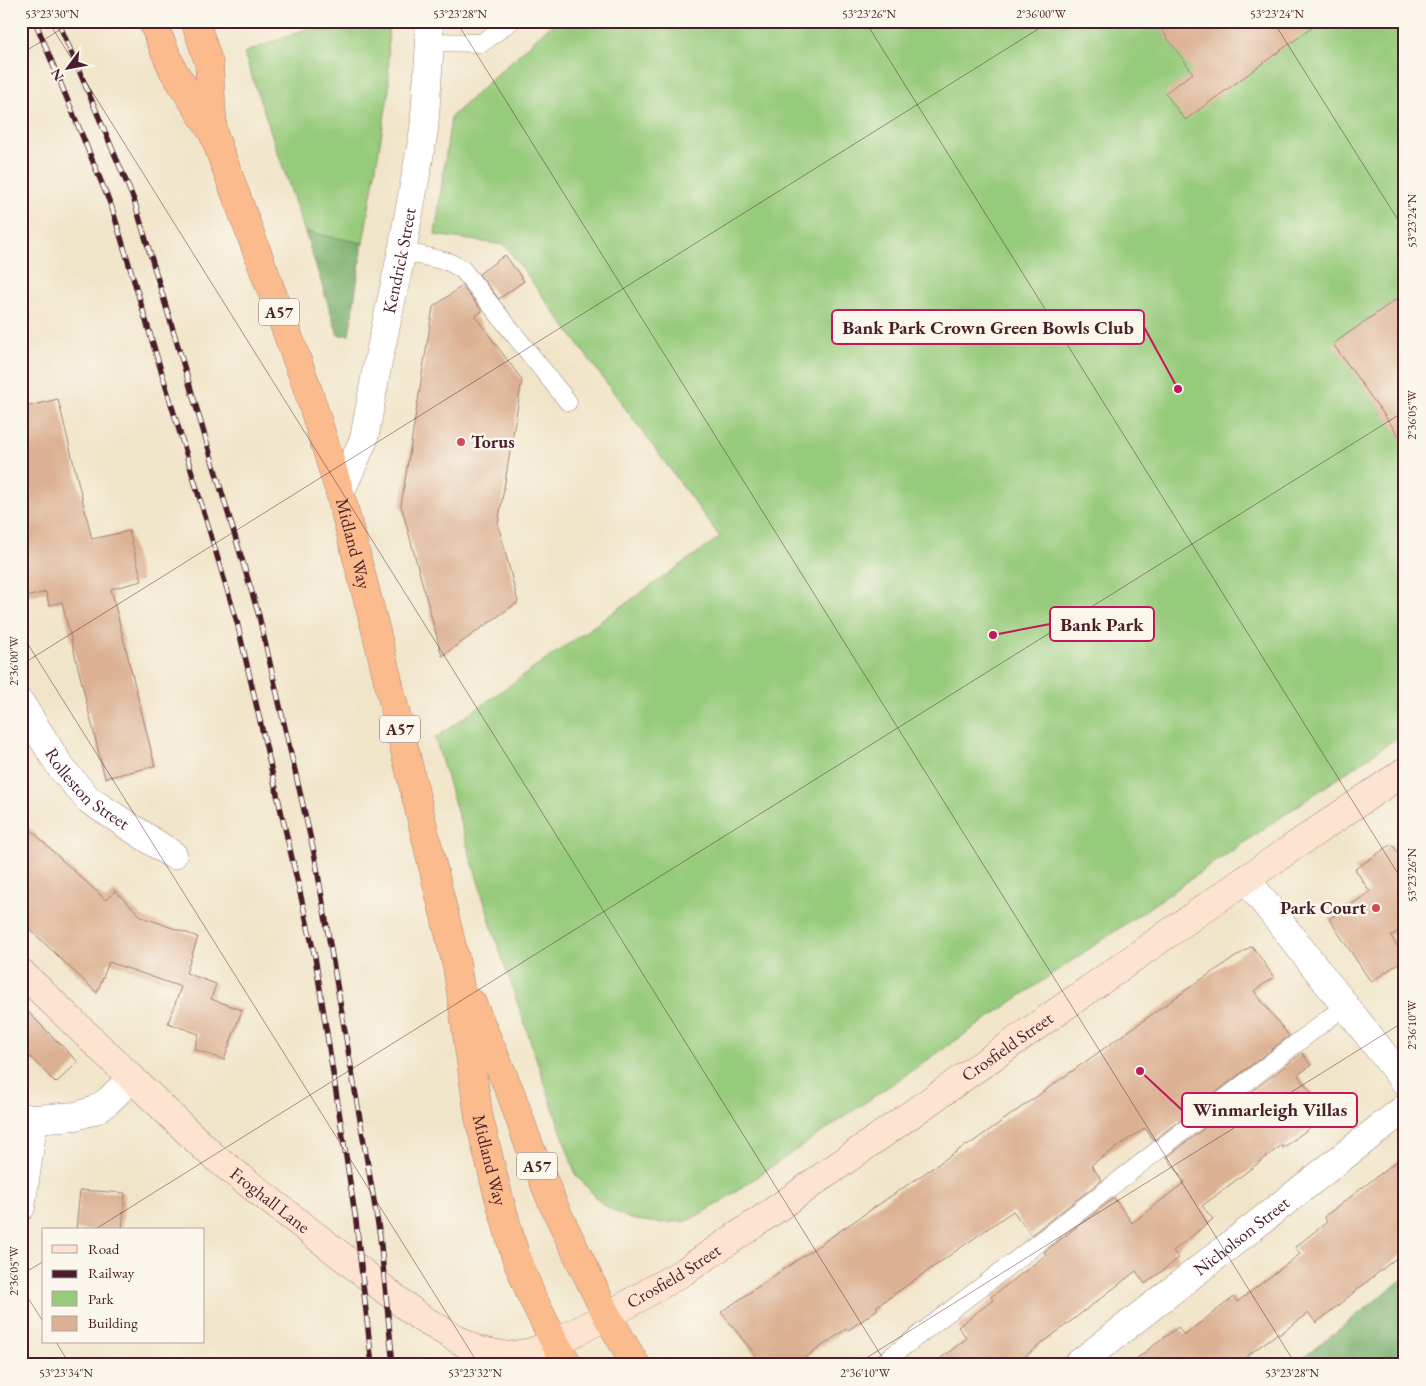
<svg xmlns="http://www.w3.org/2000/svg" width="1426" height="1386" viewBox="0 0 1426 1386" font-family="'EB Garamond',serif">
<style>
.green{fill:#97cb7c;stroke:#707554}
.forest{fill:#79af6c;stroke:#62674c}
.building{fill:#dcb193}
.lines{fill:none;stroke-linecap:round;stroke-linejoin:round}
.lane-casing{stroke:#9e827a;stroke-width:19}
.street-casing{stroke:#9e827a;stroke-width:29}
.secondary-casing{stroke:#9e827a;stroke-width:29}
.highway-casing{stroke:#9e827a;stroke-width:29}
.lane{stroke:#fff;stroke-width:18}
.street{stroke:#fff;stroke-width:28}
.secondary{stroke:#fde4d1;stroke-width:28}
.highway{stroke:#fbbb8d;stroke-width:28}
.rail-casing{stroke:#4a1f2b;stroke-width:5.5}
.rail{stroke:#fbf7ec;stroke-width:4;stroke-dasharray:11;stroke-linecap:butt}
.ticks{fill:none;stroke:#4a1f2b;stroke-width:1;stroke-opacity:0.45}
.poi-dot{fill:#d1495b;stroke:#fbf7ec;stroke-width:2}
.labels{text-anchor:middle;stroke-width:5;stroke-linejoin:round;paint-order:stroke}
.shield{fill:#fbf7ec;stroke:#7f6065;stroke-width:1}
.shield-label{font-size:16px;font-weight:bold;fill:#4a1f2b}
.street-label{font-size:18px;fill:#4a1f2b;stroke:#fbf7ec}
.poi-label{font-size:18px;font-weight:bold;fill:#4a1f2b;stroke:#fbf7ec;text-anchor:start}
.leader{fill:none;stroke:#c2185b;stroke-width:2}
.callout-dot{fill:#c2185b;stroke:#fbf7ec;stroke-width:2}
.callout{fill:#fbf7ec;stroke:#c2185b;stroke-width:2}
.callout-label{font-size:19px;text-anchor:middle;font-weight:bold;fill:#4a1f2b}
.neatline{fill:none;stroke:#4a1f2b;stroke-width:2}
.ticks-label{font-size:12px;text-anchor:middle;fill:#4a1f2b}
</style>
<rect width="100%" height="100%" fill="#fbf7ec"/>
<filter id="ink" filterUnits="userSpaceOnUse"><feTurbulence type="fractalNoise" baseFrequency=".02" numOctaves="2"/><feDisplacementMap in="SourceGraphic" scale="10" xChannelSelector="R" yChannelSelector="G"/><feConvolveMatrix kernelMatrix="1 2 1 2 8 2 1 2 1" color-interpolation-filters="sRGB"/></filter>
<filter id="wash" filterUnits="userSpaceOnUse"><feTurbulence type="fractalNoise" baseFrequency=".0096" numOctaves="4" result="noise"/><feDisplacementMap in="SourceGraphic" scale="20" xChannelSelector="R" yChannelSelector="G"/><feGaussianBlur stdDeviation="1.12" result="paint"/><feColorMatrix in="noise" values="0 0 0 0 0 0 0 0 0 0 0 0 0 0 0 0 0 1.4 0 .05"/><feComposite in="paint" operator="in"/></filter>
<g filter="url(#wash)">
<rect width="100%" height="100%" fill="#f1e5c9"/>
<g class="green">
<polygon points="327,21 388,21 389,90 363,243 305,232 244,53"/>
<polygon points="555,21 1405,21 1405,732 713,1207 687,1221 659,1223 630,1219 603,1205 576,1175 494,934 435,738 720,537 505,245 435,235 451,117"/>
</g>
<g class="forest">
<polygon points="305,232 363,243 349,335 338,335"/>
<polygon points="1405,1277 1405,1365 1294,1365"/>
</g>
<g id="blocks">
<g class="building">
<polygon points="1155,21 1321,21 1185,120 1165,93 1193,73"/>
<polygon points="505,255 524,281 499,299 479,274"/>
<polygon points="462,286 482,311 475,316 522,380 498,524 518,602 442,656 401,505 433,307"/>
<polygon points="1405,293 1405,444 1333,344"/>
<polygon points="58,399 92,539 129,531 142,581 111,589 155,766 105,778 62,602 49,605 46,592 21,598 21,408"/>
<polygon points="21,820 63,861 106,900 115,891 142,917 198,937 186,973 216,984 211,999 242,1010 224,1060 194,1049 199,1034 168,1023 181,987 109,962 97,993 21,921"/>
<polygon points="1392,844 1405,863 1405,927 1391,936 1405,959 1371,982 1329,919 1370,892 1355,869"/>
<polygon points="1252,946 1274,977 1254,991 1289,1036 1154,1140 1145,1128 1091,1165 1102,1180 1031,1235 1013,1211 876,1307 878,1309 847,1331 846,1329 795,1365 763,1365 721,1312 966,1145 967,1146 1196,983"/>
<polygon points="21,1005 78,1062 56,1083 21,1048"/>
<polygon points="1302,1053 1311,1065 1298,1075 1328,1114 1283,1148 1282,1145 1202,1206 1213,1219 1173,1251 1179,1258 1145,1284 1136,1271 1014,1365 932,1365 967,1338 958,1327 993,1300 991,1297 1046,1255 1044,1252 1114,1198 1132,1223 1185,1182 1167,1157"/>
<polygon points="1405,1155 1405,1251 1316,1323 1308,1313 1279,1335 1278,1333 1235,1365 1128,1365 1178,1327 1184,1335 1234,1297 1237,1302 1300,1254 1295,1247 1327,1222 1324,1217"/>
<polygon points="80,1190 125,1193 122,1230 76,1230"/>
</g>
</g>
</g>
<g filter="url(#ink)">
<use href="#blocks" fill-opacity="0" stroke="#9e827a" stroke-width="1"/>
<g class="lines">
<g class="lane-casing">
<g id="lane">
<polyline points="430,42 482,43 511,21"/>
<polyline points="402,251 449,262 463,270 568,402"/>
<polyline points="880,1365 1346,1005"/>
</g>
</g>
<g class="street-casing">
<g id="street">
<path id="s1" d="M340,493L364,439L378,362L402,251L424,130L430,42L428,21"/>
<path id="s2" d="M21,704L61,768L89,800L173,855"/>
<polyline points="1246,879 1405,1082"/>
<polyline points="21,1117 34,1119 76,1116 95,1110 107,1102 132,1078"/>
<polyline points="21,1207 34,1119"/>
<path id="s3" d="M1077,1365L1405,1108"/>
</g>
</g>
<g class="secondary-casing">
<g id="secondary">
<path id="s4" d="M21,972L212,1155L421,1318L476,1350L508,1356L531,1352L555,1343L607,1316L685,1271L769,1214L1246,879L1405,771"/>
</g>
</g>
<g class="highway-casing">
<g id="highway">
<path id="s5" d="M152,21L173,70L213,133L307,387L340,493L376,631L457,967L479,1118L496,1187L515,1255L531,1295L555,1343L569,1365"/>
<polyline points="195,21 209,63 213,131"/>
<polyline points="472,1003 511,1094 527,1140 553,1204 607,1316 636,1365"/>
</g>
</g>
<use href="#lane" class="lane"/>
<use href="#street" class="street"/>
<use href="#secondary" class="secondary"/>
<use href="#highway" class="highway"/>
<g class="rail-casing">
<g id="rail">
<polyline points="35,21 112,208 237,622 315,957 356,1221 372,1365"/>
<polyline points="58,21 134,200 259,616 315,857 380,1236 393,1365"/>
</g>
</g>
<use href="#rail" class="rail"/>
</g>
</g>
<path class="ticks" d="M48,21L887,1365M456,21L1296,1365M865,21L1405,885M1273,21L1405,231M21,54L74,21M21,633L479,1365M21,665L1051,21M94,1230L1405,411M21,1275L44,1261M21,1287L44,1323M56,1342L70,1365M855,1365L1405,1021"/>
<g class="poi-dot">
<circle cx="461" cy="442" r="5"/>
<circle cx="1376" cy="908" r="5"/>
</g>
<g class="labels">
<g class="shield">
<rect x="259" y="298.5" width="40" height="27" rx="4"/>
<rect x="380" y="715.5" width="40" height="27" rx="4"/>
<rect x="517" y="1152.5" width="40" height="27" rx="4"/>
</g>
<g class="shield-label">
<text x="279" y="318">A57</text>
<text x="400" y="735">A57</text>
<text x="537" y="1172">A57</text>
</g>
<g class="street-label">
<text dy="6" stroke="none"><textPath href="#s1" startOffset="241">Kendrick Street</textPath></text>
<text dy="6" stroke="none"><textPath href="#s5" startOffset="562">Midland Way</textPath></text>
<text dy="6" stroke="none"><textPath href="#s2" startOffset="109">Rolleston Street</textPath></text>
<text dy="6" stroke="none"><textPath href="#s4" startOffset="1216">Crosfield Street</textPath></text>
<text dy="6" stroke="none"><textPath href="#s5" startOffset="1194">Midland Way</textPath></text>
<text dy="6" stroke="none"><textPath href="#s4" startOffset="338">Froghall Lane</textPath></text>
<text dy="6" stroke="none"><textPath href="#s3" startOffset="209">Nicholson Street</textPath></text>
<text dy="6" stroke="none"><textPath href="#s4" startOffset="811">Crosfield Street</textPath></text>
</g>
<g class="poi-label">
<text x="471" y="448">Torus</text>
<text x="1366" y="914" text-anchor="end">Park Court</text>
</g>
</g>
<path class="leader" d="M1178 389L1144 327M993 635L1050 624M1140 1071L1182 1110"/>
<g class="callout-dot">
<circle cx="1178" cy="389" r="5"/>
<circle cx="993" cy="635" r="5"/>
<circle cx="1140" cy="1071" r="5"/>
</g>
<g class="callout">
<rect x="832" y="310" width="312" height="34" rx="5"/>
<rect x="1050" y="607" width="104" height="34" rx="5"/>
<rect x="1182" y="1093" width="175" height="34" rx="5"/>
</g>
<g class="callout-label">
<text x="988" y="334">Bank Park Crown Green Bowls Club</text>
<text x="1102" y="631">Bank Park</text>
<text x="1270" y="1116">Winmarleigh Villas</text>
</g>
<rect width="1426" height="1386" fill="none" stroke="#fbf7ec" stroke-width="55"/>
<rect x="42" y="1228" width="162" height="115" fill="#fbf7ec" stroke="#b4a19f"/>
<rect x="52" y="1245" width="25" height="8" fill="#fde4d1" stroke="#b4a19f"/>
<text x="88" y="1254" font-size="15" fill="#4a1f2b">Road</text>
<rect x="52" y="1270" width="25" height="8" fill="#4a1f2b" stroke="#b4a19f"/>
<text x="88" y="1278" font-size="15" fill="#4a1f2b">Railway</text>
<rect x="52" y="1291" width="25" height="15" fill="#97cb7c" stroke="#b4a19f"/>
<text x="88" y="1304" font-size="15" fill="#4a1f2b">Park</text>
<rect x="52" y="1316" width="25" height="15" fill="#dcb193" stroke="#b4a19f"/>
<text x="88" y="1328" font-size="15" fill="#4a1f2b">Building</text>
<g transform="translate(68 68) rotate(238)" stroke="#fbf7ec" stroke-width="4" paint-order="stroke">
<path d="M0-4L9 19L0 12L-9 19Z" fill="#4a1f2b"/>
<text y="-8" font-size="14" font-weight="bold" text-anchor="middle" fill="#4a1f2b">N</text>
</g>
<rect x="28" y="28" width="1370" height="1330" class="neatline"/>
<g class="ticks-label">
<text x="52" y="18">53°23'30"N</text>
<text x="460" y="18">53°23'28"N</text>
<text x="869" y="18">53°23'26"N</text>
<text x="1041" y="18">2°36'00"W</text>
<text x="1277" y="18">53°23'24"N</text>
<text transform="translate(1412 221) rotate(-90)" y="4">53°23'24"N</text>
<text transform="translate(1412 415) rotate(-90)" y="4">2°36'05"W</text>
<text transform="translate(14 661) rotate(-90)" y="4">2°36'00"W</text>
<text transform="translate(1412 875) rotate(-90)" y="4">53°23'26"N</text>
<text transform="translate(1412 1025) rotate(-90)" y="4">2°36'10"W</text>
<text transform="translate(14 1271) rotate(-90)" y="4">2°36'05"W</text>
<text x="66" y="1377">53°23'34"N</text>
<text x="475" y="1377">53°23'32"N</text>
<text x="865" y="1377">2°36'10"W</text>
<text x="1292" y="1377">53°23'28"N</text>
</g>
</svg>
